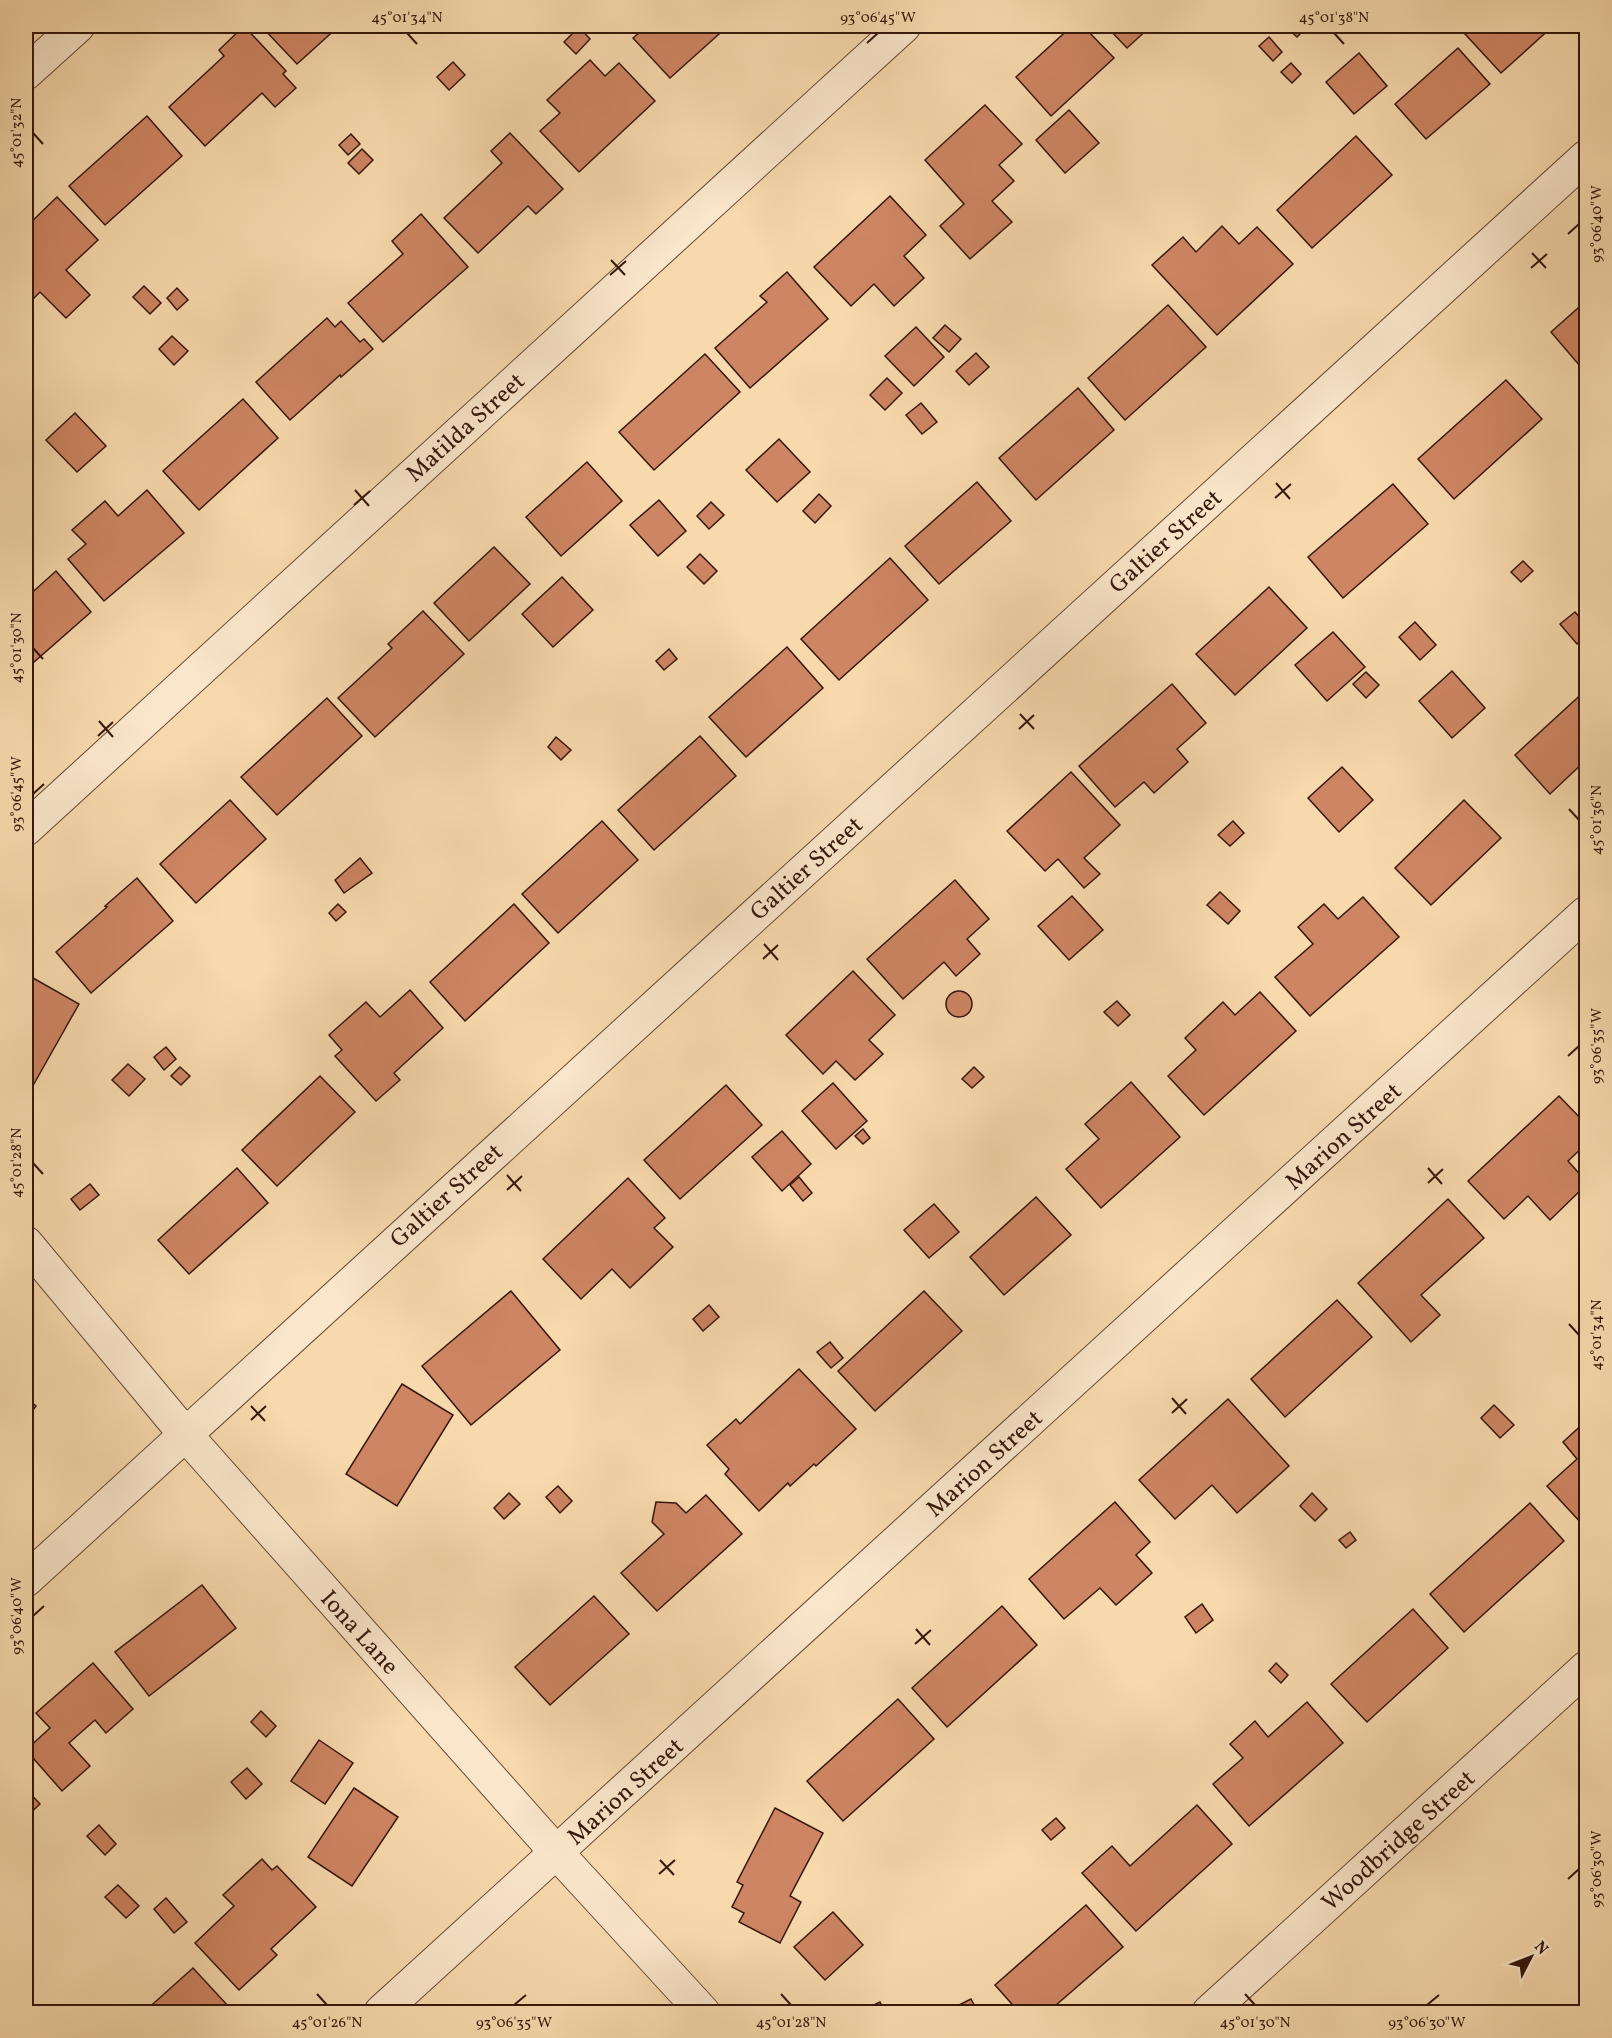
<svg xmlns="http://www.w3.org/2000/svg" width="1612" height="2038" viewBox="0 0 1612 2038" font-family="Vollkorn,serif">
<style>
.building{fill:#ce8563;stroke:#35170c;stroke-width:1.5}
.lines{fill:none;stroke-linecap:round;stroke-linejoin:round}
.minor-casing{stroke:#664834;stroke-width:35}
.minor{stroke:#fae6ca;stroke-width:33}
.ticks{fill:none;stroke:#35170c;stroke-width:2}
.labels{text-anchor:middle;stroke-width:5;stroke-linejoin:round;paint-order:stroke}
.street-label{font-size:24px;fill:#35170c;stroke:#fae6ca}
.neatline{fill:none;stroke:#35170c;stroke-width:2}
.ticks-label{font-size:15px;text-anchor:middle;fill:#35170c}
</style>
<rect width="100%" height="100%" fill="#f7d9ad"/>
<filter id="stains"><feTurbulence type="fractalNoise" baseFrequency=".00333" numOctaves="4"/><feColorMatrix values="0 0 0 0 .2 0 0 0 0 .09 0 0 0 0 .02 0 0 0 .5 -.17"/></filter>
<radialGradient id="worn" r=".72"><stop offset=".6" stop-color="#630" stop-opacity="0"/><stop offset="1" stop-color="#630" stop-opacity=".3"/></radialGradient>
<g class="building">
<polygon points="244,26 286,71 283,74 296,88 275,107 262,93 205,146 169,107 224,56 219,50"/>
<polygon points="261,26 339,26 297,64"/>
<polygon points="647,26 728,26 670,78 633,38"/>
<polygon points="1072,26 1083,26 1114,58 1051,116 1016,77"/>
<polygon points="1106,26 1151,26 1127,48"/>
<polygon points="1285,26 1306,26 1307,27 1297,37"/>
<polygon points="1474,26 1553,26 1501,73 1465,34"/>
<polygon points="579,27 590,39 576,54 564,42"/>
<polygon points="1269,37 1282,52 1273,61 1259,46"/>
<polygon points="1458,48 1490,84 1426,139 1395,104"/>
<polygon points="1359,53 1387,86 1354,114 1326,82"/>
<polygon points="590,60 605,76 619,63 655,101 579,172 540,131 560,113 547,100"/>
<polygon points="453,62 465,75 449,90 437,77"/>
<polygon points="1291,63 1301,74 1292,83 1281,72"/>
<polygon points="985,105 1022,144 999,165 1014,181 992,201 1012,222 970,259 940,226 964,204 925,160"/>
<polygon points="1069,110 1099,143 1065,173 1036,140"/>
<polygon points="147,116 182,156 105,225 69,186"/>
<polygon points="510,133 563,189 536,214 528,206 478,253 444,218 502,163 491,151"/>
<polygon points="351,134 360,144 348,155 339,145"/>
<polygon points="1356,136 1392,175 1312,248 1277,210"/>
<polygon points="362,149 373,160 359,174 348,163"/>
<polygon points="890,196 926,235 904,256 924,278 894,306 874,284 851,306 814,267"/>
<polygon points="57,197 98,240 66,270 90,295 66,318 40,292 26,306 26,236 31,231 27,226"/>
<polygon points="421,214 468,267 383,342 348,303 403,254 392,241"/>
<polygon points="1222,226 1239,244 1257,227 1293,264 1217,335 1152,265 1183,237 1196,252"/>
<polygon points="787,272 828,319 750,388 715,348 767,302 760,296"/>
<polygon points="144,286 161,303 150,314 133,297"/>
<polygon points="177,288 188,300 177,310 167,298"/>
<polygon points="1586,301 1586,373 1551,332"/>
<polygon points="1168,305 1206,347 1125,420 1088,378"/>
<polygon points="327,318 335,327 341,321 360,342 364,339 373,349 341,377 340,375 290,420 256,382"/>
<polygon points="945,325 961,339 949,352 933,338"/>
<polygon points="916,327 944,357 914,386 885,356"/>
<polygon points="172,336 188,351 174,365 159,349"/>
<polygon points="976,353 989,367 969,385 956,371"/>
<polygon points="705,354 740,392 654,470 619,432"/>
<polygon points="887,378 902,393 885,410 870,395"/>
<polygon points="1506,380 1542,419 1454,499 1418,459"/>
<polygon points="1078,388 1114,430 1036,500 999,458"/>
<polygon points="243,399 278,438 199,510 163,471"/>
<polygon points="921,403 937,422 922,434 906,415"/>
<polygon points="75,413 106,446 77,472 46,440"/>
<polygon points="779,439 810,472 777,502 746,470"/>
<polygon points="587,462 622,501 561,556 526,517"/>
<polygon points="977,482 1011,521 939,584 905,546"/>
<polygon points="1393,484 1428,524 1343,598 1308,557"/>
<polygon points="147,490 184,533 104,601 68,559 86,544 72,530 105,501 118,516"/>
<polygon points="819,494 831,506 815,523 803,511"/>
<polygon points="659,500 686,531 658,556 630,525"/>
<polygon points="711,502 724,515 709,529 697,516"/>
<polygon points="494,547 530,584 469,641 434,603"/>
<polygon points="700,554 717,571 704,584 687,567"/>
<polygon points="890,558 928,600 839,680 801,639"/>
<polygon points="1523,561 1533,571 1521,582 1511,572"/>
<polygon points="56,571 91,612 26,669 26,598"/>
<polygon points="562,577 593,610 553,647 522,614"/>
<polygon points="1269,587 1307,628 1235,695 1196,654"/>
<polygon points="423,611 464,654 375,737 338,698 392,648 388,644"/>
<polygon points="1575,612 1586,625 1586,636 1577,644 1560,624"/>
<polygon points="1415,622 1436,645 1420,660 1399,637"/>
<polygon points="1333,632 1365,667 1327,701 1295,665"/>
<polygon points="787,647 823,688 746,757 709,717"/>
<polygon points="669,649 677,659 664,670 656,661"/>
<polygon points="1452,671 1485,708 1452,738 1419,701"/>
<polygon points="1366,672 1379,685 1366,698 1353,684"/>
<polygon points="1172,684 1206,723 1177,749 1188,762 1154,793 1144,782 1115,807 1079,766"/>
<polygon points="1586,690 1586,760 1550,794 1515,755"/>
<polygon points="327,698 362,736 277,815 241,777"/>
<polygon points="700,736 736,776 654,850 618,810"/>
<polygon points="556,737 571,750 561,760 548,747"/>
<polygon points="1342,767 1373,800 1339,832 1308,798"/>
<polygon points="1071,772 1120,825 1084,858 1100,874 1084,888 1058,859 1045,871 1007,831"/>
<polygon points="230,800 266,839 196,903 160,864"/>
<polygon points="1464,800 1501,838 1431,905 1395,868"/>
<polygon points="602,821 638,860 558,933 522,894"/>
<polygon points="1233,821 1244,833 1230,846 1218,835"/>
<polygon points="360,858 372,873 344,893 335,880"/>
<polygon points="137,878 173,921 91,993 56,952 107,907 105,906"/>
<polygon points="955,880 989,919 967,939 980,954 956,976 944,962 903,999 867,959"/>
<polygon points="1220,892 1240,911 1228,924 1207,905"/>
<polygon points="1072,896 1103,930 1069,960 1038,926"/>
<polygon points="1363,897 1399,937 1310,1016 1275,977 1313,944 1298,927 1324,904 1338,919"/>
<polygon points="338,904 346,912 336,921 329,913"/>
<polygon points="514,904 549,943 465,1021 430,982"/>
<polygon points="853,971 895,1015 869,1040 883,1054 855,1080 836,1061 823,1074 786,1035"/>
<polygon points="26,974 79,1004 26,1098"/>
<polygon points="410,990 443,1028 394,1073 400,1080 376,1101 335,1056 342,1050 329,1035 366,1002 380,1017"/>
<circle cx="959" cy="1004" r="13"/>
<polygon points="1260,992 1296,1031 1204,1115 1168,1076 1196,1050 1185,1038 1223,1002 1235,1015"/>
<polygon points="1117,1001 1130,1015 1118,1026 1104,1012"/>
<polygon points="166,1047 176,1059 164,1070 154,1057"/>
<polygon points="128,1064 145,1079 129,1096 112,1080"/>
<polygon points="180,1067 190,1076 181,1085 171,1076"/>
<polygon points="974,1067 984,1077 972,1088 962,1079"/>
<polygon points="320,1076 355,1112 277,1186 242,1150"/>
<polygon points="1131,1082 1180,1137 1101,1208 1066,1169 1099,1139 1085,1124"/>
<polygon points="833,1083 867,1121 836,1149 802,1111"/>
<polygon points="726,1085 762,1125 680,1199 644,1160"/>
<polygon points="1559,1096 1586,1124 1586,1144 1568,1161 1586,1181 1586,1185 1550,1220 1528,1196 1504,1219 1468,1181"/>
<polygon points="863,1129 870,1138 863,1144 855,1136"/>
<polygon points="782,1131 811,1164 782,1191 752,1157"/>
<polygon points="237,1168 268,1203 189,1274 158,1240"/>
<polygon points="799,1177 812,1193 803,1201 790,1185"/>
<polygon points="628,1178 665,1218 654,1228 673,1247 630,1288 612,1269 581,1299 543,1259"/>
<polygon points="90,1184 99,1195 80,1210 71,1199"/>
<polygon points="1036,1197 1071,1235 1004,1295 970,1257"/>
<polygon points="1448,1199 1484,1238 1421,1295 1440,1315 1411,1342 1358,1283"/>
<polygon points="934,1204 959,1232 929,1258 904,1230"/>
<polygon points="511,1291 560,1350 471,1425 422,1366"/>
<polygon points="924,1291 962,1331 875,1411 838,1371"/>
<polygon points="1337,1300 1372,1337 1285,1417 1251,1379"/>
<polygon points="709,1305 719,1317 703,1331 693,1319"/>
<polygon points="830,1342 843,1358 831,1368 817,1352"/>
<polygon points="799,1369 856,1429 816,1466 814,1464 790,1486 788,1483 759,1511 725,1474 729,1469 707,1445 736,1419 740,1424"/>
<polygon points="402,1384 453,1415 397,1506 346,1474"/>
<polygon points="26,1398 36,1406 26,1420"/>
<polygon points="1228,1399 1289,1466 1237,1513 1212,1485 1175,1519 1139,1480"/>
<polygon points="1494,1405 1514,1425 1500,1438 1481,1418"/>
<polygon points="1586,1421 1586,1522 1583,1525 1547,1486 1577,1459 1563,1442"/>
<polygon points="558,1486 572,1501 560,1513 546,1497"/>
<polygon points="509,1493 520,1504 504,1519 494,1508"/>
<polygon points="1312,1493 1327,1509 1315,1521 1300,1506"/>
<polygon points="706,1495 742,1534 657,1611 621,1573 664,1534 652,1522 656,1502 676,1503 686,1513"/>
<polygon points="1115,1502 1150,1542 1136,1555 1152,1573 1116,1605 1100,1588 1064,1619 1029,1579"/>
<polygon points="1530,1503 1564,1541 1464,1632 1430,1594"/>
<polygon points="1350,1532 1356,1540 1346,1548 1339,1540"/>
<polygon points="202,1585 236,1628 149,1696 115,1652"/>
<polygon points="594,1596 629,1634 550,1705 515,1667"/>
<polygon points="1202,1604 1213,1620 1196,1633 1185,1617"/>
<polygon points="1002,1606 1037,1645 947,1727 912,1688"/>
<polygon points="1413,1609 1448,1648 1367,1722 1331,1684"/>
<polygon points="93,1663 133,1709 106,1733 95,1720 69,1743 90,1766 62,1791 26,1750 50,1728 36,1713"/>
<polygon points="1276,1663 1288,1675 1281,1683 1269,1671"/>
<polygon points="898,1699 934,1739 843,1821 807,1781"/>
<polygon points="1307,1702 1343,1743 1249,1826 1213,1784 1243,1758 1230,1744 1255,1721 1268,1737"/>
<polygon points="261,1711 276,1726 266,1737 251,1722"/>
<polygon points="319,1740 353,1763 325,1804 291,1781"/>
<polygon points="247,1768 262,1784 246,1799 231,1782"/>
<polygon points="354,1788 398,1817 352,1886 308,1857"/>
<polygon points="26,1789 40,1804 26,1817"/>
<polygon points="1197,1805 1232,1844 1136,1931 1082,1873 1112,1846 1130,1866"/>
<polygon points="775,1808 823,1833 790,1896 801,1902 780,1943 739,1922 744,1913 732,1907 743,1885 737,1882"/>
<polygon points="1056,1818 1065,1828 1051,1840 1042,1830"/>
<polygon points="99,1825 116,1844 105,1855 87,1836"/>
<polygon points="262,1859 272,1870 277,1866 316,1907 271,1949 277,1955 239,1990 195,1943 234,1906 223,1895"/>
<polygon points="118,1885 139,1906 126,1918 105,1897"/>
<polygon points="166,1898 187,1922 174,1933 154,1909"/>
<polygon points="1086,1905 1123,1947 1048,2012 1019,2012 995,1985"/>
<polygon points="833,1912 863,1945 825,1980 794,1947"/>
<polygon points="193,1968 230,2008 224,2012 144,2012"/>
<polygon points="971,1999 978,2012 945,2012"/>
<polygon points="880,2002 885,2012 859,2012"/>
</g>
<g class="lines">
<g class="minor-casing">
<g id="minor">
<polyline points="26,73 78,26"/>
<polyline points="26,829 904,26"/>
<polyline points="26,1243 185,1434 557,1853 703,2012"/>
<polyline points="26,1580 1586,157"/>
<polyline points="381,2012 1586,913"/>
<polyline points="1209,2012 1586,1668"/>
</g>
</g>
<use href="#minor" class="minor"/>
</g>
<path class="ticks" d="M407,33L417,44M1334,33L1344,44M867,43L878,33M33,133L43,144M1568,234L1579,224M1532,253L1546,268M611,260L625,275M1531,268L1547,254M610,275L626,261M1276,483L1290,499M355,490L369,506M1275,498L1291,484M354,505L370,491M33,648L43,659M1020,714L1034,729M99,721L113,737M1019,729L1034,715M98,736L113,722M33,794L44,784M1569,809L1579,820M764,944L778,960M763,959L778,945M1568,1056L1579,1046M33,1163L43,1174M1428,1168L1442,1184M507,1175L521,1191M1428,1183L1443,1169M507,1190L522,1176M1569,1324L1579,1335M1172,1398L1186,1414M251,1406L265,1421M1172,1413L1187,1399M251,1420L266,1406M33,1616L44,1606M916,1629L930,1645M915,1644L931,1630M660,1860L674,1875M659,1874L675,1860M1568,1879L1579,1869M317,1994L327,2005M781,1994L791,2005M1245,1994L1255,2005M514,2005L526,1995M1427,2005L1439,1995"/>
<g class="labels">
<g class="street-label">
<text transform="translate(465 427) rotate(-42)" y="8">Matilda Street</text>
<text transform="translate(1165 541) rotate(-42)" y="8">Galtier Street</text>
<text transform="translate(806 868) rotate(-42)" y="8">Galtier Street</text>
<text transform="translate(1343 1136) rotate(-42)" y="8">Marion Street</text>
<text transform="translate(446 1195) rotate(-42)" y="8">Galtier Street</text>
<text transform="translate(984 1463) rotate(-42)" y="8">Marion Street</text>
<text transform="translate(360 1632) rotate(48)" y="8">Iona Lane</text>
<text transform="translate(625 1791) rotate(-42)" y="8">Marion Street</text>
<text transform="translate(1398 1840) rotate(-42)" y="8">Woodbridge Street</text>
</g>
</g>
<rect width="1612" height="2038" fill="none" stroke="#f7d9ad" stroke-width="66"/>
<g transform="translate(1531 1957) rotate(48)" stroke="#fae6ca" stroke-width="4.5" paint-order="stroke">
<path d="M0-4.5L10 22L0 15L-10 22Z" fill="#35170c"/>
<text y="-9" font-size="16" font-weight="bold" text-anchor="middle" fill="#35170c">N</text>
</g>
<rect x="33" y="33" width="1546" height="1972" class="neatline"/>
<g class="ticks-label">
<text x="407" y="22">45°01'34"N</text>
<text x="878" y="22">93°06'45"W</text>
<text x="1334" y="22">45°01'38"N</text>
<text transform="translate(16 133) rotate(-90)" y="5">45°01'32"N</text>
<text transform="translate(1596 224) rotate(-90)" y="5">93°06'40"W</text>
<text transform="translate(16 648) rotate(-90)" y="5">45°01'30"N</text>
<text transform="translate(16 794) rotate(-90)" y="5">93°06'45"W</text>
<text transform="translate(1596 820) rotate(-90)" y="5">45°01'36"N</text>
<text transform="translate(1596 1046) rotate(-90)" y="5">93°06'35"W</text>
<text transform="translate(16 1163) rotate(-90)" y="5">45°01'28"N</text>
<text transform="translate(1596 1335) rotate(-90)" y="5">45°01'34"N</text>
<text transform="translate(16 1616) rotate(-90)" y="5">93°06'40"W</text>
<text transform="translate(1596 1869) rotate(-90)" y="5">93°06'30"W</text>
<text x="327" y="2027">45°01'26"N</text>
<text x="514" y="2027">93°06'35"W</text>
<text x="791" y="2027">45°01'28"N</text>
<text x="1255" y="2027">45°01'30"N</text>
<text x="1427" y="2027">93°06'30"W</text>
</g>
<rect width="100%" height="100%" filter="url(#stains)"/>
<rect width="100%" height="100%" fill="url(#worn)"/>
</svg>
